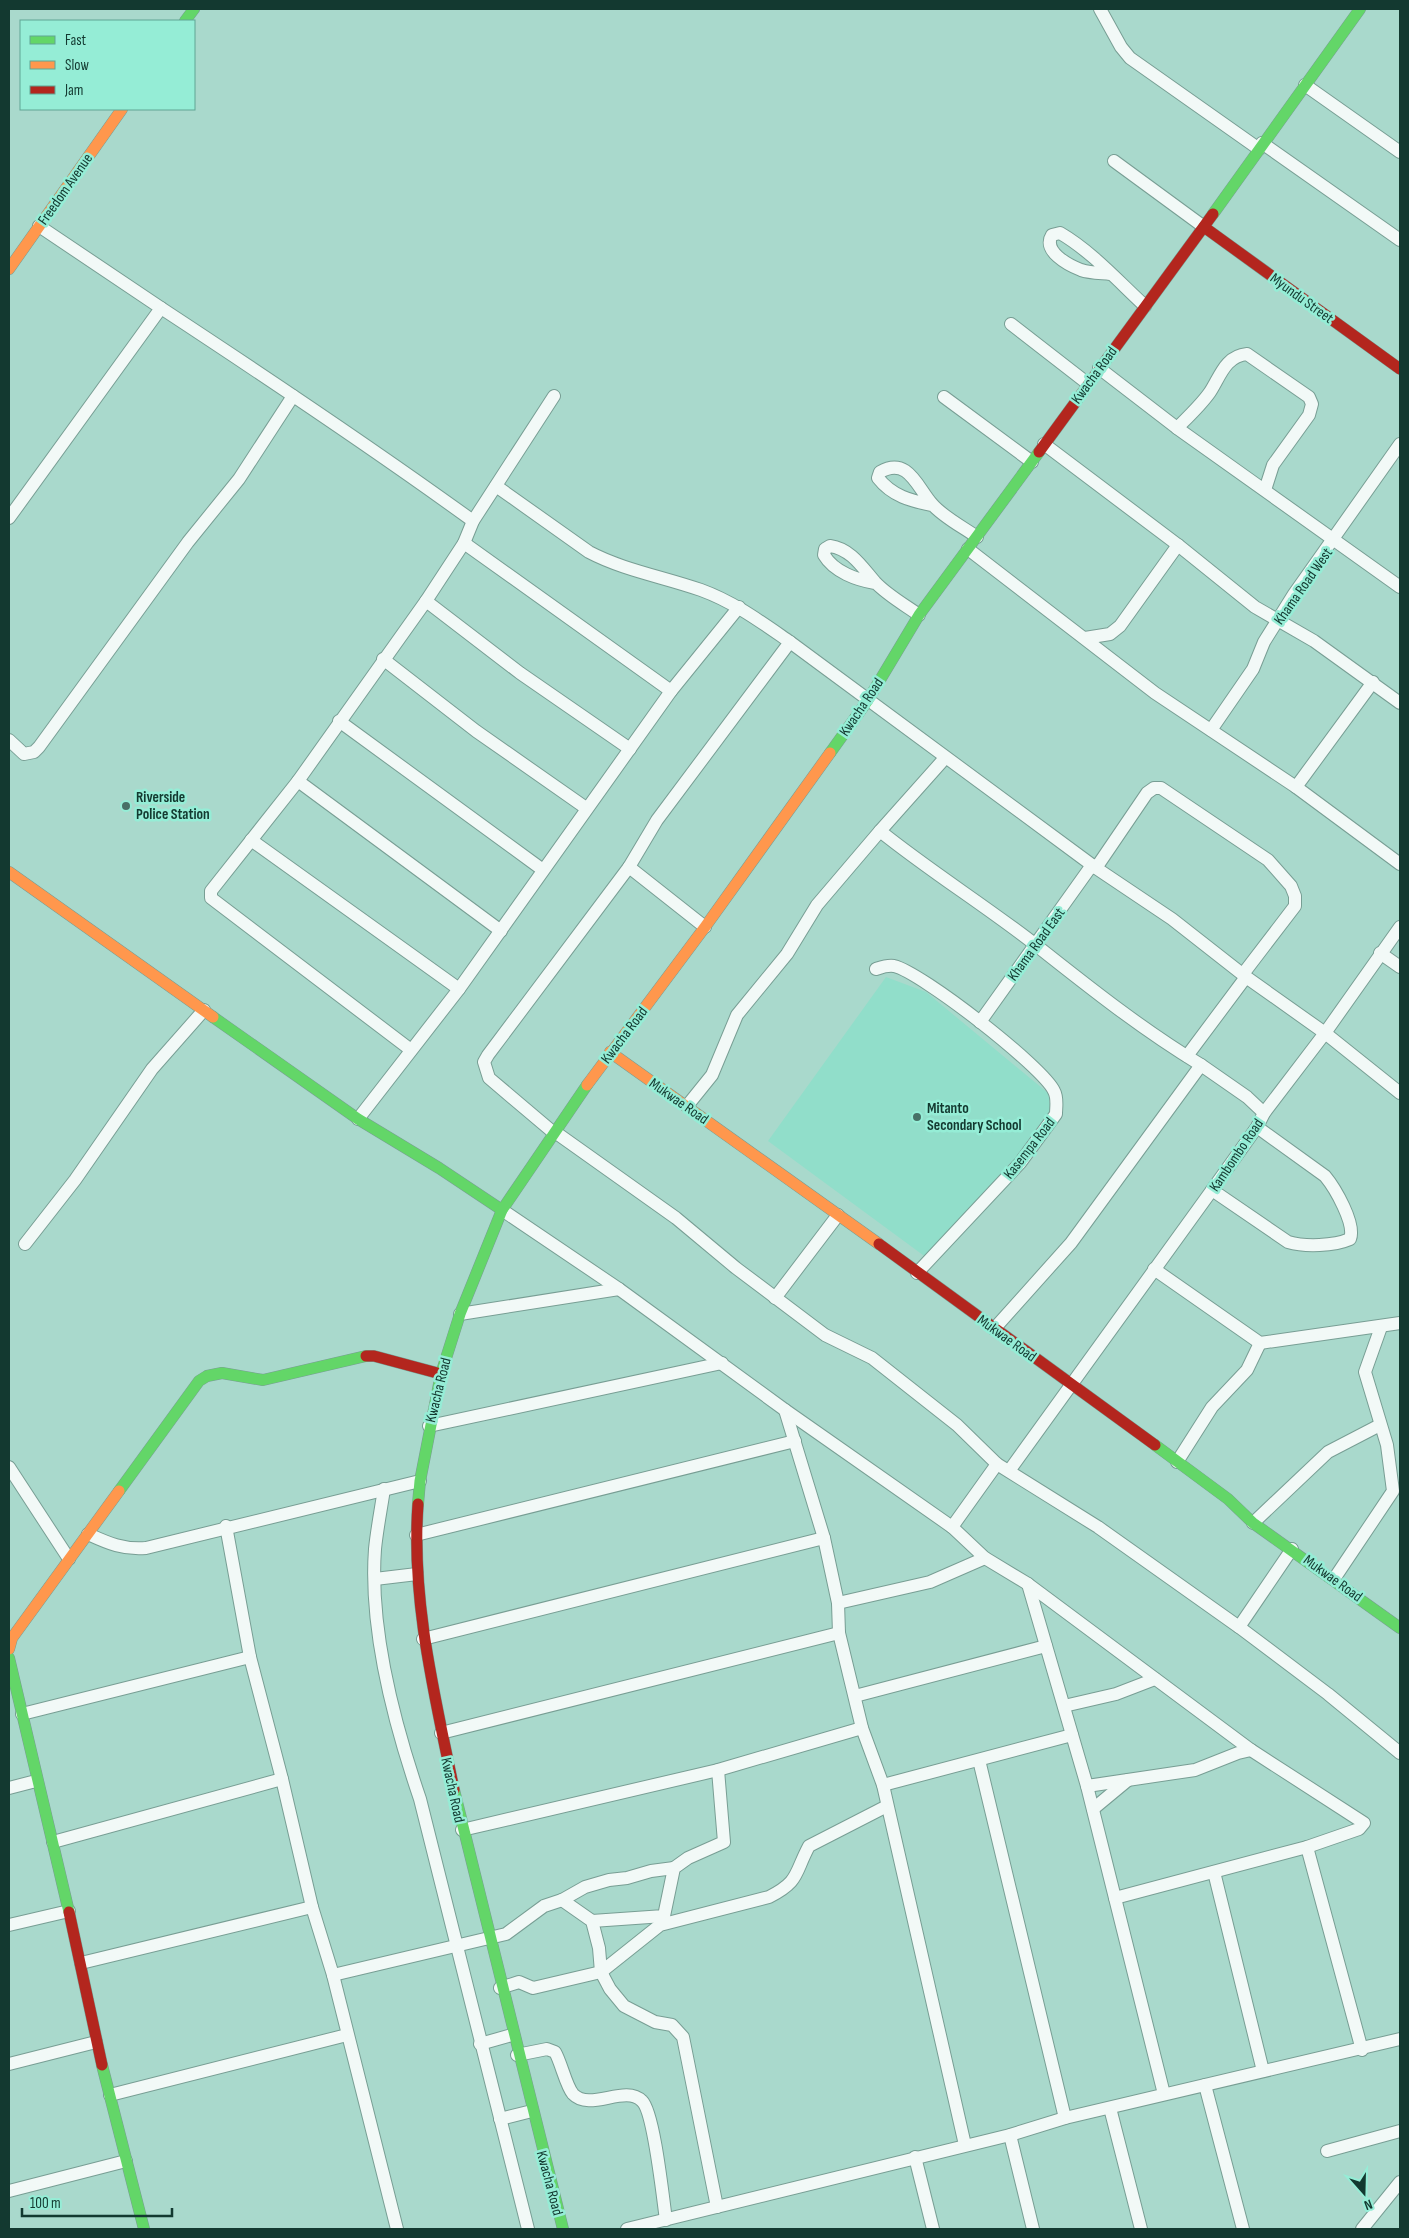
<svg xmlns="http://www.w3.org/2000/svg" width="1409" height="2238" viewBox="0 0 1409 2238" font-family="'Sofia Sans Condensed',sans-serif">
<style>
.built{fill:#91deca}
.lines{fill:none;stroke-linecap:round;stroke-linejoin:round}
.street-casing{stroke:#789e94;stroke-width:14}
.fast-casing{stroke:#789e94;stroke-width:12}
.slow-casing{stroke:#789e94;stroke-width:12}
.jam-casing{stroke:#789e94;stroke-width:12}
.street{stroke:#f2f9f7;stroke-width:12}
.fast{stroke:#63d668;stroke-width:11}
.slow{stroke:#ff974d;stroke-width:11}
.jam{stroke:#b3261e;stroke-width:11}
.poi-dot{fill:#487167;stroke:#95edd6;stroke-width:2}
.labels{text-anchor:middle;stroke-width:5;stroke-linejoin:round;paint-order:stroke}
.street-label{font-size:15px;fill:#133930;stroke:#95edd6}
.poi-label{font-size:15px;font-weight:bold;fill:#133930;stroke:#95edd6;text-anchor:start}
</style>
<rect width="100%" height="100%" fill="#a9d9cc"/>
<polygon class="built" points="886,977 926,992 1048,1093 1051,1110 1046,1125 927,1258 768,1141"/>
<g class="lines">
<g class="street-casing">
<g id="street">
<polyline points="1100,9 1121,47 1130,58 1259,149"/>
<polyline points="1305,85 1400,152"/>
<polyline points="1262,143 1400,240"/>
<polyline points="1114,161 1204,227"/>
<path d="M1110,274C1101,273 1090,273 1081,270C1068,265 1042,251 1052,235L1060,233C1091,251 1118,281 1145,306"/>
<path d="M161,308C266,377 371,447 473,521"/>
<polyline points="1011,324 1087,383"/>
<polyline points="1099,368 1177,428 1400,587"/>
<polyline points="944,397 1032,462"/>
<path d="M1177,428C1188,417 1201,405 1210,392C1220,377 1225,356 1247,354L1309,397L1312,404L1309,415L1273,465L1265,490"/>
<polyline points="1044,444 1178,545 1255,607 1314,641 1400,703"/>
<path d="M496,486L589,552C623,570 664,577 701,590C734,602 761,622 790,642L1096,868L1172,919L1246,977L1325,1033L1400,1093"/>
<path d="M932,505C911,501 892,496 878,478L880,472C908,456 917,487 932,504C943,517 963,527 977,537"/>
<polyline points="9,518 161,308 39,226"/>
<polyline points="464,543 671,691"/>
<polyline points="968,549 1155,693 1296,787 1400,864"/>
<path d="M875,583C857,580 834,572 824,555L825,549L830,546C851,549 862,567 875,582C887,595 905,605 919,615"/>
<polyline points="426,601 464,543 473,521 554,396"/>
<polyline points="1085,638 1110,634 1120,626 1178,545"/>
<polyline points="383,659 476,731 586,808"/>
<polyline points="339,721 543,870"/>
<polyline points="1211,730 1253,669 1264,642 1294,594 1400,444"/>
<polyline points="9,740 24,754 34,752 39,747 188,542 239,479 293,396"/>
<path d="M945,758L880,831C931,872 986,906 1037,946C1090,988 1143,1030 1201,1065"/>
<polyline points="298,781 501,931"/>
<polyline points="1296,787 1373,682"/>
<polyline points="251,840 459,989"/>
<polyline points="629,867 705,927"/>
<polyline points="1096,868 1147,793 1154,788 1161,788 1268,860 1291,886 1295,896 1295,906 1243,974"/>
<polyline points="1380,953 1400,967"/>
<path d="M876,969C882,967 887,965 894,966C921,972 1043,1067 1054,1091C1058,1098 1056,1107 1056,1114L1020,1163L917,1273"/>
<polyline points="980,1022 1092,865"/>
<polyline points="411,1050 211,898 211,891 298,781 426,601 520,673 630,749"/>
<polyline points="1187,1056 1246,977"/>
<polyline points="687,1106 712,1075 737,1015 787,954 817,905 880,831"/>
<polyline points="358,1119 459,989 671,691 739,607"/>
<polyline points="555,1132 676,1218 736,1268 825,1335 872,1358 957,1425 997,1464 1098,1527 1239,1627 1328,1694 1400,1753"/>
<polyline points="554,1133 489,1078 484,1062 488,1055 629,867 657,820 790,642"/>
<path d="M1212,1190L1288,1242C1305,1247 1334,1246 1350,1239C1356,1224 1335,1188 1325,1176L1257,1127"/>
<polyline points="502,1210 619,1289 785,1410 952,1527 985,1558 1028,1584 1251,1750 1364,1823 1359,1829 1307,1847 1115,1898"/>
<polyline points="25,1244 75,1180 152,1069 204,1010"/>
<polyline points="1154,1269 1260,1343 1400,1323"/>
<polyline points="775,1298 838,1215"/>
<polyline points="460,1314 619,1289"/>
<polyline points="994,1329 1071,1243 1201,1065 1247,1097 1264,1113"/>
<polyline points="785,1410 824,1538 838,1603 839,1633 862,1728 883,1785 965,2145"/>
<polyline points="429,1426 722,1363"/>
<polyline points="1177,1462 1212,1407 1247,1370 1260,1343"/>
<polyline points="9,1467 69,1559"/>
<polyline points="1009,1471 1212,1190 1257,1127 1264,1113 1325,1033 1400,927"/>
<path d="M384,1489C381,1509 377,1529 375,1549C369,1630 394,1723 420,1799L528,2229"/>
<polyline points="1253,1523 1328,1452 1380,1425"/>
<polyline points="226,1526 250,1657 282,1779 312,1907 333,1975 397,2229"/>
<polyline points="952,1527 997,1464"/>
<path d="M88,1534C108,1543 123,1550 146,1548L420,1481"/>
<polyline points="416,1535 795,1441"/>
<polyline points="375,1579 417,1574"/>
<polyline points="1334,1579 1393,1491 1387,1445 1365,1372 1381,1327"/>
<polyline points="1028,1584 1087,1786 1164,2094"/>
<polyline points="838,1603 930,1582 985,1558"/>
<polyline points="1239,1627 1292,1549"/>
<polyline points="423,1639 824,1538"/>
<polyline points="855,1696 1046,1646"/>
<polyline points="1064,1706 1116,1694 1155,1679"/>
<polyline points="22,1714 250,1657"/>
<polyline points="441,1733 839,1633"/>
<polyline points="979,1760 1065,2118"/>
<polyline points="883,1785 1072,1735"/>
<polyline points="1087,1786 1195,1770 1238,1753 1251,1750"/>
<polyline points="9,1788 36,1781"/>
<polyline points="1093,1809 1128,1780"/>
<polyline points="462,1830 718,1770 862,1728"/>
<polyline points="53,1842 282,1779"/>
<polyline points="1307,1847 1362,2050"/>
<polyline points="1214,1872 1263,2071"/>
<polyline points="562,1900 592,1921 599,1948 601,1972 610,1989 624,2006 655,2022 672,2025 683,2037 717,2207"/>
<polyline points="592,1921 664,1916 674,1868 688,1858 724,1842 718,1770"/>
<polyline points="9,1925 69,1911"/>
<polyline points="81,1963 312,1907"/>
<polyline points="333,1975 506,1934 544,1906 562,1900 585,1887 609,1880 627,1878 651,1871 674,1868"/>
<path d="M500,1988L519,1982L533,1988L601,1972L660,1925L769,1897C800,1881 794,1874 809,1846L887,1806"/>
<polyline points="480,2044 512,2035"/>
<path d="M517,2055L547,2049L555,2052C561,2062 566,2086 573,2094C590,2112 625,2084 642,2101C654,2112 663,2199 666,2220"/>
<polyline points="9,2064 96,2042"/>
<polyline points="1205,2085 1243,2229"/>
<polyline points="110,2095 347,2035"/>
<polyline points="1110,2108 1141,2229"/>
<polyline points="500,2119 532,2111"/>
<polyline points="1010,2135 1033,2229"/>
<polyline points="1327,2151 1400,2131"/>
<polyline points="915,2157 933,2229"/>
<polyline points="9,2191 126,2161"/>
<polyline points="627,2229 1010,2135 1065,2118 1400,2039"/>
<polyline points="1362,2229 1400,2182"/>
</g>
</g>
<g class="fast-casing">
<g id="fast">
<polyline points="185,21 194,9"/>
<polyline points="1213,214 1360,9"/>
<polyline points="830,753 868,700 919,615 1039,452"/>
<polyline points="213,1017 358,1119 439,1168 502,1210"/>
<polyline points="1155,1445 1228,1499 1253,1523 1400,1628"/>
<polyline points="119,1491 199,1381 207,1376 222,1373 263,1380 366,1356"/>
<polyline points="418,1504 420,1481 441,1374 460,1314 502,1210 587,1085"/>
<polyline points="9,1658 69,1912"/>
<polyline points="454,1790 563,2229"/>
<polyline points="102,2065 144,2229"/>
</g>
</g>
<g class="slow-casing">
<g id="slow">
<polyline points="9,269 122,109"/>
<polyline points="9,872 213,1017"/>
<polyline points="610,1052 879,1244"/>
<polyline points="587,1085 705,927 830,753"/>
<polyline points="9,1649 12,1638 119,1491"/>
</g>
</g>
<g class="jam-casing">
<g id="jam">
<polyline points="1204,227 1400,369"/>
<polyline points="1039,452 1213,214"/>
<polyline points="879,1244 1155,1445"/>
<polyline points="366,1356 374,1356 441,1374"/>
<path d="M418,1504C411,1601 435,1696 454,1790"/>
<polyline points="69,1912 102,2065"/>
</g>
</g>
<use href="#street" class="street"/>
<use href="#fast" class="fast"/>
<use href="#slow" class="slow"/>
<use href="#jam" class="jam"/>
</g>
<g class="poi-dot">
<circle cx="126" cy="806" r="5"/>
<circle cx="917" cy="1117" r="5"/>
</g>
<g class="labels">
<g class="street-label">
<text transform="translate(65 189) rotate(-55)" y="5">Freedom Avenue</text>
<text transform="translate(1302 298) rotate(36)" y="5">Myundu Street</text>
<text transform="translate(1094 375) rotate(-54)" y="5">Kwacha Road</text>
<text transform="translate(1303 586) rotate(-55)" y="5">Khama Road West</text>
<text transform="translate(861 707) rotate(-56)" y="5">Kwacha Road</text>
<text transform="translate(1036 944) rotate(-54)" y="5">Khama Road East</text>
<text transform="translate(624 1035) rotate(-53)" y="5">Kwacha Road</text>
<text transform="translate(679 1101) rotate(35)" y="5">Mukwae Road</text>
<text transform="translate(1029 1148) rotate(-52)" y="5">Kasempa Road</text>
<text transform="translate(1236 1155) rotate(-56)" y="5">Kambombo Road</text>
<text transform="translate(1007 1338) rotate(36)" y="5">Mukwae Road</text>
<text transform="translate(438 1390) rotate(-76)" y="5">Kwacha Road</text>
<text transform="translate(1333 1578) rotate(36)" y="5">Mukwae Road</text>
<text transform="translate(453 1790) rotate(78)" y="5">Kwacha Road</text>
<text transform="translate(550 2183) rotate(75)" y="5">Kwacha Road</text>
</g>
<g class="poi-label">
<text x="136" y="802">Riverside<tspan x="136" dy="17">Police Station</tspan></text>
<text x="927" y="1113">Mitanto<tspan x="927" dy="17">Secondary School</tspan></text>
</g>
</g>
<rect width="1409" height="2238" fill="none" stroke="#133930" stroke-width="20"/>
<rect x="20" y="20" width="175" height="90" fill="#95edd6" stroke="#61a594"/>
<rect x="30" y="36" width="25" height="8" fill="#63d668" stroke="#61a594"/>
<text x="65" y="45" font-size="15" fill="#133930">Fast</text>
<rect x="30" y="61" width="25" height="8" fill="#ff974d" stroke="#61a594"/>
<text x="65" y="70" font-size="15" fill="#133930">Slow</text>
<rect x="30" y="86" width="25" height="8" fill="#b3261e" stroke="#61a594"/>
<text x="65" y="95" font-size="15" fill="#133930">Jam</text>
<g transform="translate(1364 2193) rotate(160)" stroke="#95edd6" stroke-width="4" paint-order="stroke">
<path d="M0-4L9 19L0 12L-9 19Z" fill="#133930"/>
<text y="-8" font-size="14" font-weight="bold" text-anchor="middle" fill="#133930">N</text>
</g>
<path d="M22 2208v8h150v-8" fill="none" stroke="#133930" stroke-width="2.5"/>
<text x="30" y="2208" font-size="15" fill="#133930" stroke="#95edd6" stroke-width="4" paint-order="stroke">100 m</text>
</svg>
